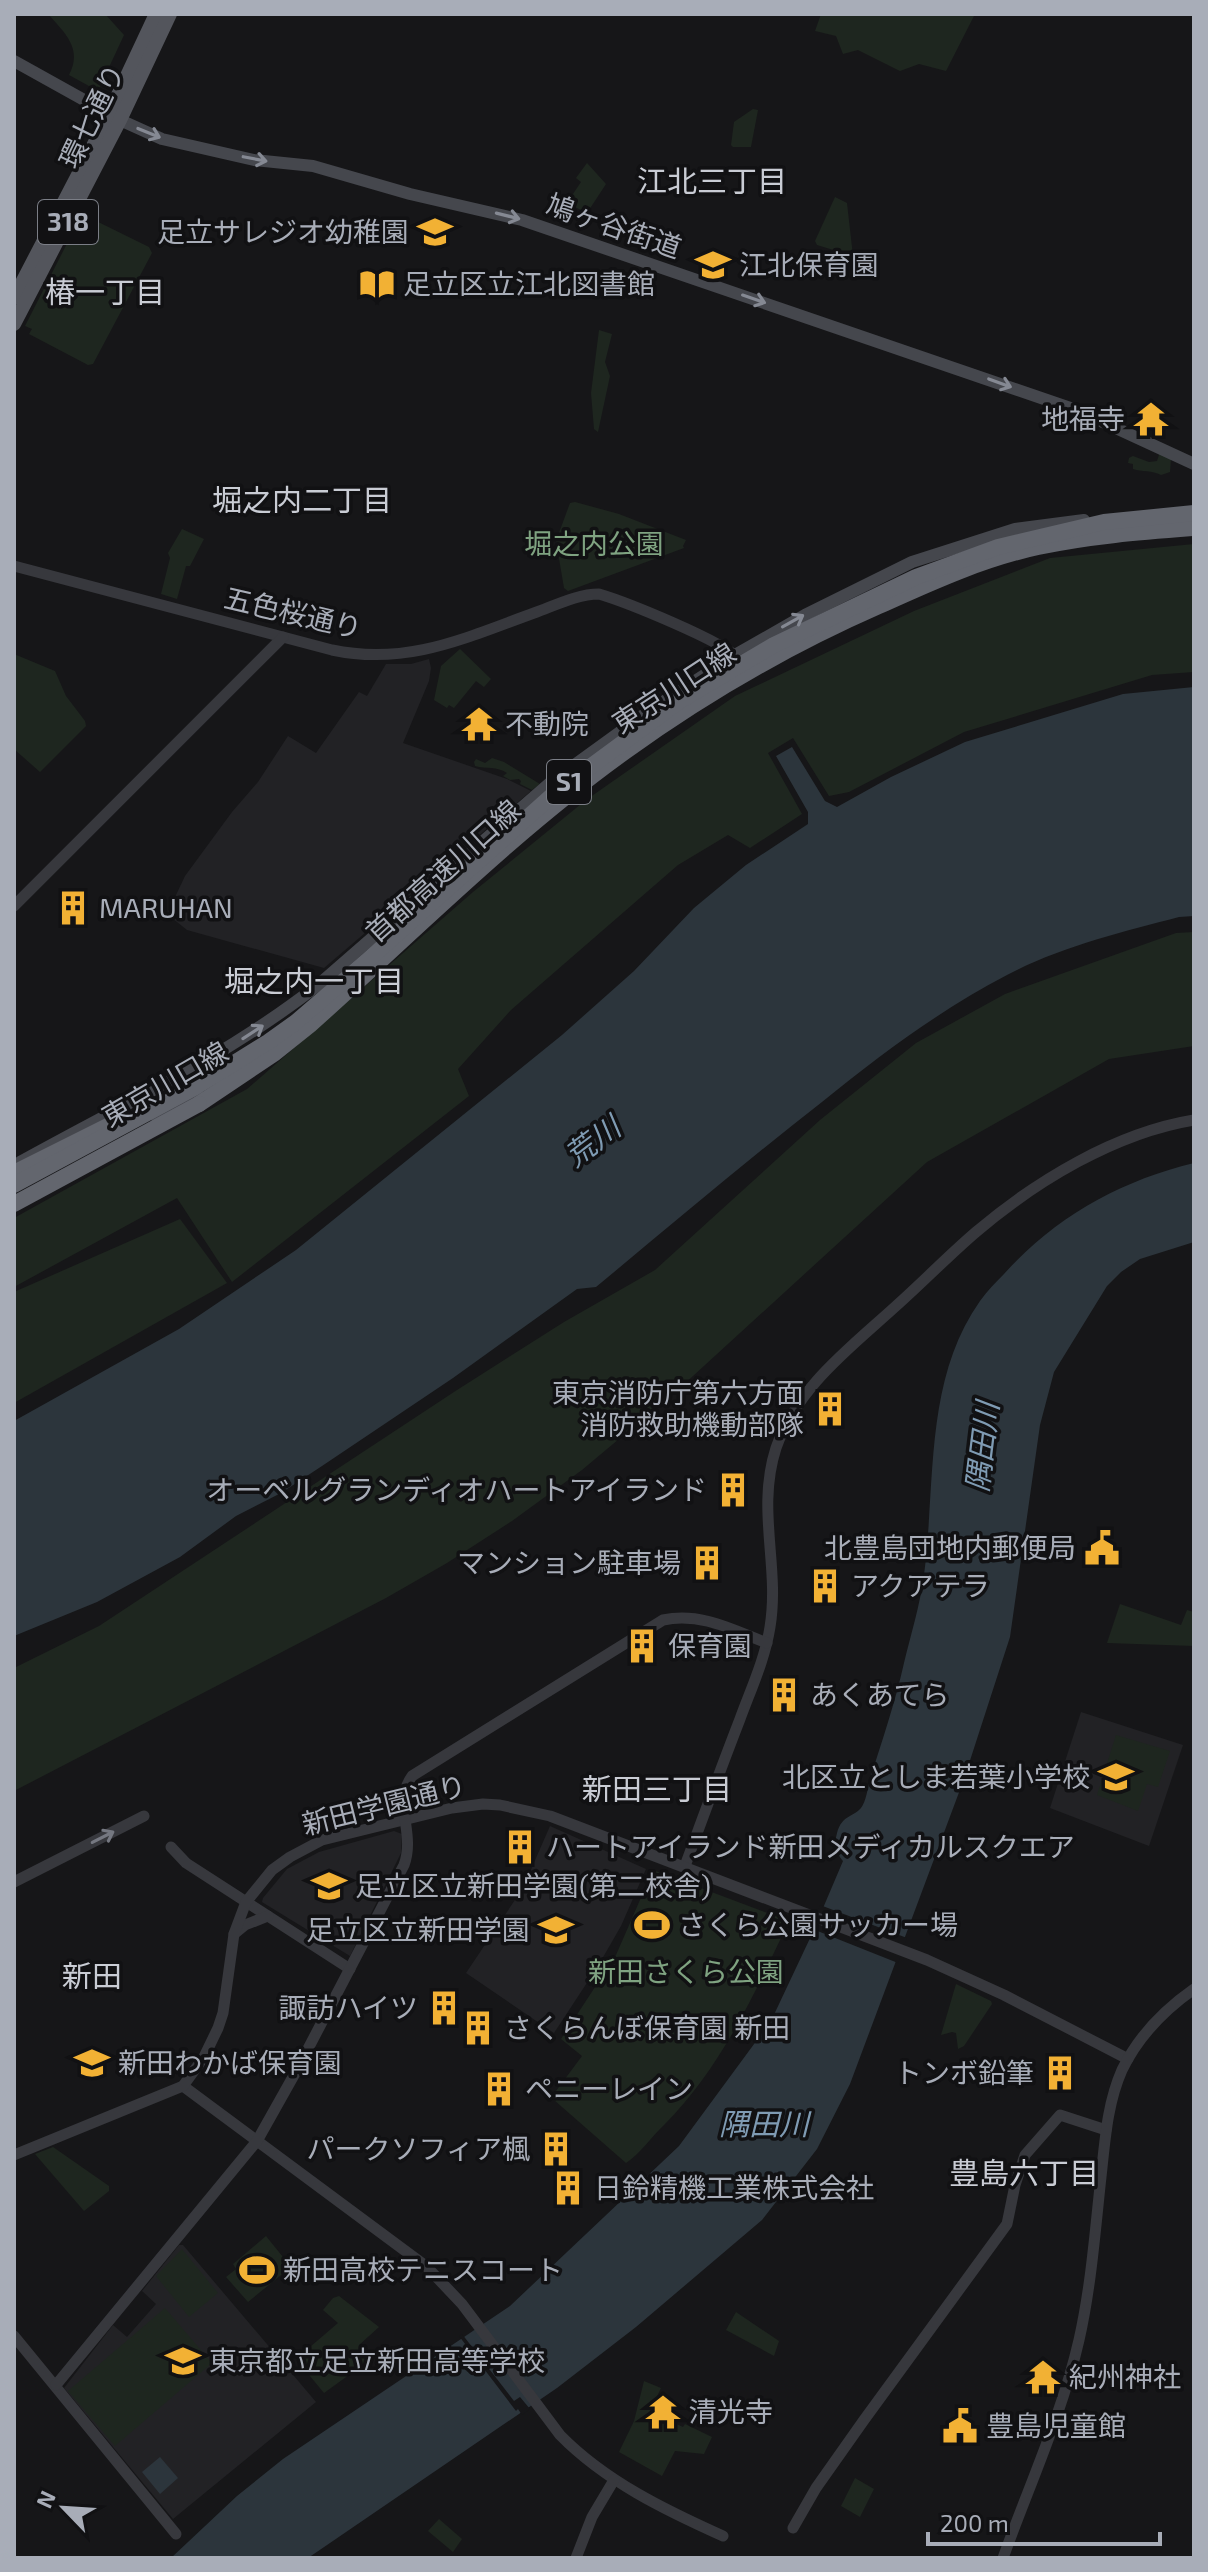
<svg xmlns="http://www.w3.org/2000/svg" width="1208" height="2572" viewBox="0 0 1208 2572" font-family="'Exo 2','Noto Sans JP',sans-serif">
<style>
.built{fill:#222225}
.green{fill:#1e261f}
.water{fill:#2c353c}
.pier{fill:#161618}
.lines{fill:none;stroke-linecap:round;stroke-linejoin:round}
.tertiary{stroke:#37383d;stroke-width:11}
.secondary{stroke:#45474d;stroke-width:12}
.primary{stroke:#53555c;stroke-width:14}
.motorway{stroke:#63666e;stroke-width:16}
.motorway-bridge{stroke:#63666e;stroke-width:16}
.oneway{stroke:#858993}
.oneway2{stroke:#757881}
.labels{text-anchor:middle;stroke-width:7;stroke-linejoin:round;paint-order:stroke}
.shield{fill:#111113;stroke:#7b7e86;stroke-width:2}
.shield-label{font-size:26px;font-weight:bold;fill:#a8adb8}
.street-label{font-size:28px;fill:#a8adb8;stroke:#111113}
.poi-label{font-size:28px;fill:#a8adb8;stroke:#111113;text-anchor:start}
.park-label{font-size:28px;fill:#7fa381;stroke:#111113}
.neighbourhood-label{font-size:30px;fill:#c9ccd4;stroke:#111113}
.water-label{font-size:30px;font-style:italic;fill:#7f9bb3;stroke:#111113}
</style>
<rect width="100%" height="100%" fill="#161618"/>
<g class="built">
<polygon points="429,659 431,668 429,681 403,743 507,779 531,791 324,968 187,930 167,914 185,876 232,812 258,782 288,736 316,753 359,692 367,696 386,664 411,664"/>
<polygon points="1081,1712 1183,1745 1149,1846 1050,1808"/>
<polygon points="550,1826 646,1869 621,1926 598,1966 554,2033 466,1973 523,1888"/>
<polygon points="394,1831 402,1834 401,1853 350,1956 262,1902 263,1898 287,1869 319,1852"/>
<polygon points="179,2245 183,2245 316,2402 173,2519 64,2388 113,2325 127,2337 156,2304 142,2291"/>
</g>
<g class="green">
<path d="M48,14H105L124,35L98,91L69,75C83,49 65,33 48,14Z"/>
<polygon points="821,14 975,14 946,71 919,64 900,71 858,50 843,54 836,36 815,31"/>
<polygon points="753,109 758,110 751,147 733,147 731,145 734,122"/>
<polygon points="587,163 606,184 587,213 567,203 581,182 576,178"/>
<polygon points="835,197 847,203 853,256 817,245 815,241"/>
<polygon points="82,214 149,247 152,253 93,364 88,365 29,334 32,329 25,326"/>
<polygon points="599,330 612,334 605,362 610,376 598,432 594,429 591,393"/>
<path d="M1156,450L1171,459L1170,472L1161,475C1152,470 1142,472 1133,469V464L1128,463L1129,458L1133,456L1149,462L1157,461L1159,455Z"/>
<polygon points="575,502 619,514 686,540 683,546 684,548 568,591 564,588 556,541 570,503"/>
<polygon points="182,529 204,539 190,566 186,566 177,599 161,594 170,558 168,553"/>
<polygon points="1194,544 1194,672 1152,675 964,732 849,792 829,796 793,738 768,753 802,814 750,848 728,835 678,865 511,1010 458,1069 469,1096 232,1282 177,1198 14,1287 14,1218 247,1089 473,892 586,800 735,696 914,611 1050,558"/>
<polygon points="460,649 491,679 484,687 476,681 454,708 449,705 447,708 434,700 441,666"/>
<polygon points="14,654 55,671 66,696 85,721 86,726 40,772 14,749"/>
<path d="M492,758L504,762L540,784L532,790L520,784L521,781L519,779L510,780L503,776L507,773C497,766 486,769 475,766L474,762L476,759L485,763Z"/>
<polygon points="1194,932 1194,1046 1109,1059 927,1162 681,1387 582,1470 512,1521 447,1563 386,1598 14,1791 14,1668 99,1626 457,1390 564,1322 655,1270 820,1120 916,1043 1005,994 1176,933"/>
<polygon points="180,1219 227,1283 14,1403 14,1292"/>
<polygon points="1120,1604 1181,1625 1187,1610 1194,1612 1194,1646 1107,1643"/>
<polygon points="1116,1735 1170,1751 1158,1787 1147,1784 1138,1811 1097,1795"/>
<path d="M653,1870L789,1921C755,1993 721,2068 664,2125C651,2137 640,2154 626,2163L554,2100L553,2095L582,2056L561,2039L616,1955Z"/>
<polygon points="956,1984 991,2001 992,2004 964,2046 958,2049 956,2033 952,2032 941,2035"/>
<polygon points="53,2147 109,2186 109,2191 84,2211 35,2154"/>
<polygon points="266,2236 291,2267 248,2302 226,2277 236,2269 233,2264"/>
<polygon points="182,2249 218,2293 189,2317 156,2276"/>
<polygon points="339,2296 379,2327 359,2345 371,2359 324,2393 296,2359 338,2323 323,2310 333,2298"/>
<polygon points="165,2308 212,2363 115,2446 68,2391"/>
<polygon points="736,2312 779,2341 774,2356 726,2330"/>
<polygon points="644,2381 661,2388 648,2415 668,2424 670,2421 683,2427 685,2424 712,2437 704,2454 675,2451 662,2476 619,2452 634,2421"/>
<polygon points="855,2478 874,2489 860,2517 841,2506"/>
<polygon points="439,2519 462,2539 453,2552 428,2531"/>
</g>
<g class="water">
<path d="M1194,687V916L1179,917C1122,932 1060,947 1007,975C940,1010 880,1055 822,1102C745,1162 671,1225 596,1287L577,1289L453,1378L322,1466L281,1493L236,1516L180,1557L97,1602L14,1636V1421L179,1329L296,1250L562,1035L634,971L694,908L746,865L808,824V812L776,756L792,747L825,801L837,807L891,777L965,742L1123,694Z"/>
<path d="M1194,1163V1242L1140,1259L1121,1272L1107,1286L1054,1372L1040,1425L1010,1637L964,1779L850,2084L817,2149L762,2220L636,2327L557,2388L308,2558H171L237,2496L283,2459L510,2306L679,2146L771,2021L812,1934L843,1861C836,1853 834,1843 837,1833C842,1815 852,1818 861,1808C866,1802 868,1787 870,1779C882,1741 895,1703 904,1663C911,1634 920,1605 924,1575C936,1483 924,1380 980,1301C987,1291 996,1282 1004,1274C1055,1217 1120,1181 1194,1163Z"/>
<polygon points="160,2457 178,2478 160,2494 142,2472"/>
</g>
<g class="pier">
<polygon points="820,1905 907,1938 898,1963 810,1928"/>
<polygon points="462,2334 514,2401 520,2397 530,2409 522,2415 518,2409 516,2411 459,2336"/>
</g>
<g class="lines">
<g class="tertiary">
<path d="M14,566L332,650C407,666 465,638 534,613C554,606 577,594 599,594C626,602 723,641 739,659"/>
<polyline points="14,906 283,637"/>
<polyline points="171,1847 186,1863 350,1969"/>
<path d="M685,1866C703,1817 721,1768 740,1719C751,1689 765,1659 770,1627C780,1566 756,1510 776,1448C797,1387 850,1348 896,1306C923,1282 948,1256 976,1232C1036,1181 1115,1133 1194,1120"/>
<polyline points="14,1882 144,1816"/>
<polyline points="234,1934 245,1925 268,1916"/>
<path d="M183,2086L427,2267L462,2304L560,2435C605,2481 665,2510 723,2536"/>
<polyline points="14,2155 183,2086 204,2057 218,2028 223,2013 234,1934 246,1902 272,1870 290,1857 322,1840 452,1808 483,1804 500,1805 550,1816 927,1960 1004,1995 1128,2059"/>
<polyline points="14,2336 176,2534"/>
<path d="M56,2385L257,2141L298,2068L404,1865C416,1832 392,1805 412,1776L663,1620C701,1612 733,1630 767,1643"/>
<polyline points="793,2528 816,2488 864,2420 1007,2224 1015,2185 1025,2155 1060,2115 1106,2130"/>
<polyline points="576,2558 592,2517 614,2480"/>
<path d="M1003,2558C1029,2486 1062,2414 1079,2340C1091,2287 1095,2232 1101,2177C1105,2141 1107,2104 1122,2070C1138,2037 1164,2010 1194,1989"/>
</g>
<g class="secondary">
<polyline points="14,61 120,120 162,139 254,160 313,166 410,194 522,220 1079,411 1194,464"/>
<polyline points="157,1118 197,1095"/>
<path d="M20,1162C121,1106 226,1057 318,985L551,782L646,713L735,655L805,615L912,562L1015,529L1084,520"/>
</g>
<g class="primary">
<polyline points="14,298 104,125 156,14"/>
<polyline points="14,324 120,120 170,14"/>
</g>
<g class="motorway">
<path d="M199,1104L275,1053L310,1025C414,932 513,832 626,751C705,694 790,645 879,606C930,583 982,559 1038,547C1089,536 1142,532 1194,528"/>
<polyline points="14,1173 120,1120"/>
</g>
<g class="motorway-bridge">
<polyline points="14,1185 194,1088 268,1042 296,1022 369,959 556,792 681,700 774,645 916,577 998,547 1104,522 1194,513"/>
<polyline points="14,1204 199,1104"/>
</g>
</g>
<defs><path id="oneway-shaft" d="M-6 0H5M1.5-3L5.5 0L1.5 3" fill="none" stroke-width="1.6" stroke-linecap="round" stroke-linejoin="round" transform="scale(2)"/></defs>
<g class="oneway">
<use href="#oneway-shaft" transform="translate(149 133) rotate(22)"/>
<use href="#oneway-shaft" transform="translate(255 159) rotate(11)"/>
<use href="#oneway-shaft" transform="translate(508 216) rotate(14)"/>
<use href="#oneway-shaft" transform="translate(754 299) rotate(19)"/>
<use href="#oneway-shaft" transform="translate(1000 383) rotate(20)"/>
<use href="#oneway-shaft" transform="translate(793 621) rotate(-29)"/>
<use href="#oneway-shaft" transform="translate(253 1032) rotate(-33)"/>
</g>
<use class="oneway2" href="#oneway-shaft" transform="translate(103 1837) rotate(-27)"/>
<defs>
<g id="school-bare" transform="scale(2.76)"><path d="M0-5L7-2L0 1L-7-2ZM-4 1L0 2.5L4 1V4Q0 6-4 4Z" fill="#f2b134" stroke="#111113" stroke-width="2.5" paint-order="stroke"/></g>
<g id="library-bare" transform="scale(2.76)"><path d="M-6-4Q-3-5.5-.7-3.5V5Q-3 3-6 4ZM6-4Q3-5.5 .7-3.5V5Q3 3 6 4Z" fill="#f2b134" stroke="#111113" stroke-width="2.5" paint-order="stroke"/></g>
<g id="temple-bare" transform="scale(2.76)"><path d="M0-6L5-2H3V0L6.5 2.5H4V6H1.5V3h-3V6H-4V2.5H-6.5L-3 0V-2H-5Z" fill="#f2b134" stroke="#111113" stroke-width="2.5" paint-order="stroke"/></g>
<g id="building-bare" transform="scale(2.76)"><path d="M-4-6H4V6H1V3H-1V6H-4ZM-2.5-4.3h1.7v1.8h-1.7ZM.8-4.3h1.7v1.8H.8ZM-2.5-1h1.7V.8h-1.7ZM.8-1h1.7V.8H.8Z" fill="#f2b134" stroke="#111113" stroke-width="2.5" paint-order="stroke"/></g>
<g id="civic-bare" transform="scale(2.76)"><path d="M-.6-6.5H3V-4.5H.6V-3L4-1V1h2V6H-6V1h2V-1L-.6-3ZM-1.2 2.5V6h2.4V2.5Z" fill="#f2b134" stroke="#111113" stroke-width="2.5" paint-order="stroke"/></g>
<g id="stadium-bare" transform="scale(2.76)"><path d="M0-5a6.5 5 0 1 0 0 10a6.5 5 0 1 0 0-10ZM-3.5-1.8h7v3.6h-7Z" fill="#f2b134" stroke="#111113" stroke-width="2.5" paint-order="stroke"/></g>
</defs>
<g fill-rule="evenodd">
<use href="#school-bare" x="435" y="232"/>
<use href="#school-bare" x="713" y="265"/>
<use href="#library-bare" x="377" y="284"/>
<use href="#temple-bare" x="1151" y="419"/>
<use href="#temple-bare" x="479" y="724"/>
<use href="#building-bare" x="73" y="908"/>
<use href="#building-bare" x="830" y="1409"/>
<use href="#building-bare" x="733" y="1490"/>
<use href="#civic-bare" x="1102" y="1548"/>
<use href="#building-bare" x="707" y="1563"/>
<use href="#building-bare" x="825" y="1586"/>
<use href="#building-bare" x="642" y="1646"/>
<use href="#building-bare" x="784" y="1695"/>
<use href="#school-bare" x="1116" y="1777"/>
<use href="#building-bare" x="520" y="1847"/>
<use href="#school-bare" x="329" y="1886"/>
<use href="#stadium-bare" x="652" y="1925"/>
<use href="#school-bare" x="556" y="1930"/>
<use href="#building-bare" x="444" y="2008"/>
<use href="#building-bare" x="478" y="2028"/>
<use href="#school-bare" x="92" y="2063"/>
<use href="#building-bare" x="1060" y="2073"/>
<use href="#building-bare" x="499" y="2089"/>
<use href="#building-bare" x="556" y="2149"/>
<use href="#building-bare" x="568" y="2188"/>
<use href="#stadium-bare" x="257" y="2270"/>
<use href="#school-bare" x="183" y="2361"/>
<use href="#temple-bare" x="1043" y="2377"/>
<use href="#temple-bare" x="663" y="2412"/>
<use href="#civic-bare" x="960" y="2426"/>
</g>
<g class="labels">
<g class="shield">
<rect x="38" y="200" width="60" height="44" rx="6"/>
<rect x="547" y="760" width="44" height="44" rx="6"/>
</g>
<g class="shield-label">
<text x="68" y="231">318</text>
<text x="569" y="791">S1</text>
</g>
<g class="street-label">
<text transform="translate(92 116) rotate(-64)" y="10">環七通り</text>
<text transform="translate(614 226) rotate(19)" y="10">鳩ヶ谷街道</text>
<text transform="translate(293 613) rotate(13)" y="10">五色桜通り</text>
<text transform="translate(674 688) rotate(-33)" y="10">東京川口線</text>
<text transform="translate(443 871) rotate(-42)" y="10">首都高速川口線</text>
<text transform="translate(165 1084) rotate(-30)" y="10">東京川口線</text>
<text transform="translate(384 1805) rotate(-14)" y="10">新田学園通り</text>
</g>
<g class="poi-label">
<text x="409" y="242" text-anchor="end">足立サレジオ幼稚園</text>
<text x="739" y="275">江北保育園</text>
<text x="403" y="294">足立区立江北図書館</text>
<text x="1125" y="429" text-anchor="end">地福寺</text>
<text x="505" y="734">不動院</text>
<text x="99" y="918">MARUHAN</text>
<text x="804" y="1403" text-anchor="end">東京消防庁第六方面<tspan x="804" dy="32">消防救助機動部隊</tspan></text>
<text x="707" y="1500" text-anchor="end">オーベルグランディオハートアイランド</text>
<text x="1076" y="1558" text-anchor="end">北豊島団地内郵便局</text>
<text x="681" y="1573" text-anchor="end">マンション駐車場</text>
<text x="851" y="1596">アクアテラ</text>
<text x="668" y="1656">保育園</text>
<text x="810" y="1705">あくあてら</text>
<text x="1090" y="1787" text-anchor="end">北区立としま若葉小学校</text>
<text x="546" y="1857">ハートアイランド新田メディカルスクエア</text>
<text x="355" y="1896">足立区立新田学園(第二校舎)</text>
<text x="678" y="1935">さくら公園サッカー場</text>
<text x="530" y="1940" text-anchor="end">足立区立新田学園</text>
<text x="418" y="2018" text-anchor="end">諏訪ハイツ</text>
<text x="504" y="2038">さくらんぼ保育園 新田</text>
<text x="118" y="2073">新田わかば保育園</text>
<text x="1034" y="2083" text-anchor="end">トンボ鉛筆</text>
<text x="525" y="2099">ペニーレイン</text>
<text x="530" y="2159" text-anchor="end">パークソフィア楓</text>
<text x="594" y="2198">日鈴精機工業株式会社</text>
<text x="283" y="2280">新田高校テニスコート</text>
<text x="209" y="2371">東京都立足立新田高等学校</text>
<text x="1069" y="2387">紀州神社</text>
<text x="689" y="2422">清光寺</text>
<text x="986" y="2436">豊島児童館</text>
</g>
<g class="park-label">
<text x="594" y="554">堀之内公園</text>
<text x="686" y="1982">新田さくら公園</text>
</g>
<g class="neighbourhood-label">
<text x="712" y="192">江北三丁目</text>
<text x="105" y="303">椿一丁目</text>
<text x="302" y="511">堀之内二丁目</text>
<text x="314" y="992">堀之内一丁目</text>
<text x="657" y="1800">新田三丁目</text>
<text x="92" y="1987">新田</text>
<text x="1024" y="2184">豊島六丁目</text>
</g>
<g class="water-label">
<text transform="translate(593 1142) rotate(-37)" y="10">荒川</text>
<text transform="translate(983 1447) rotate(-83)" y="10">隅田川</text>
<text x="764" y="2135">隅田川</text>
</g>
</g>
<rect width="1208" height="2572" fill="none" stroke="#a8adb8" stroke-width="32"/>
<g transform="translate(64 2508) rotate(295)" stroke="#111113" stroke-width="6" paint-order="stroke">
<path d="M0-6L14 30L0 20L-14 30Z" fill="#a8adb8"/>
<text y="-12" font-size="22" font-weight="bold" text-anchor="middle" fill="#a8adb8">N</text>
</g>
<path d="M928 2532v12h232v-12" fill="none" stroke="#a8adb8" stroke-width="4"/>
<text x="940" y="2532" font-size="24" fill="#a8adb8" stroke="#111113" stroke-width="6" paint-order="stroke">200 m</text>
</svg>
